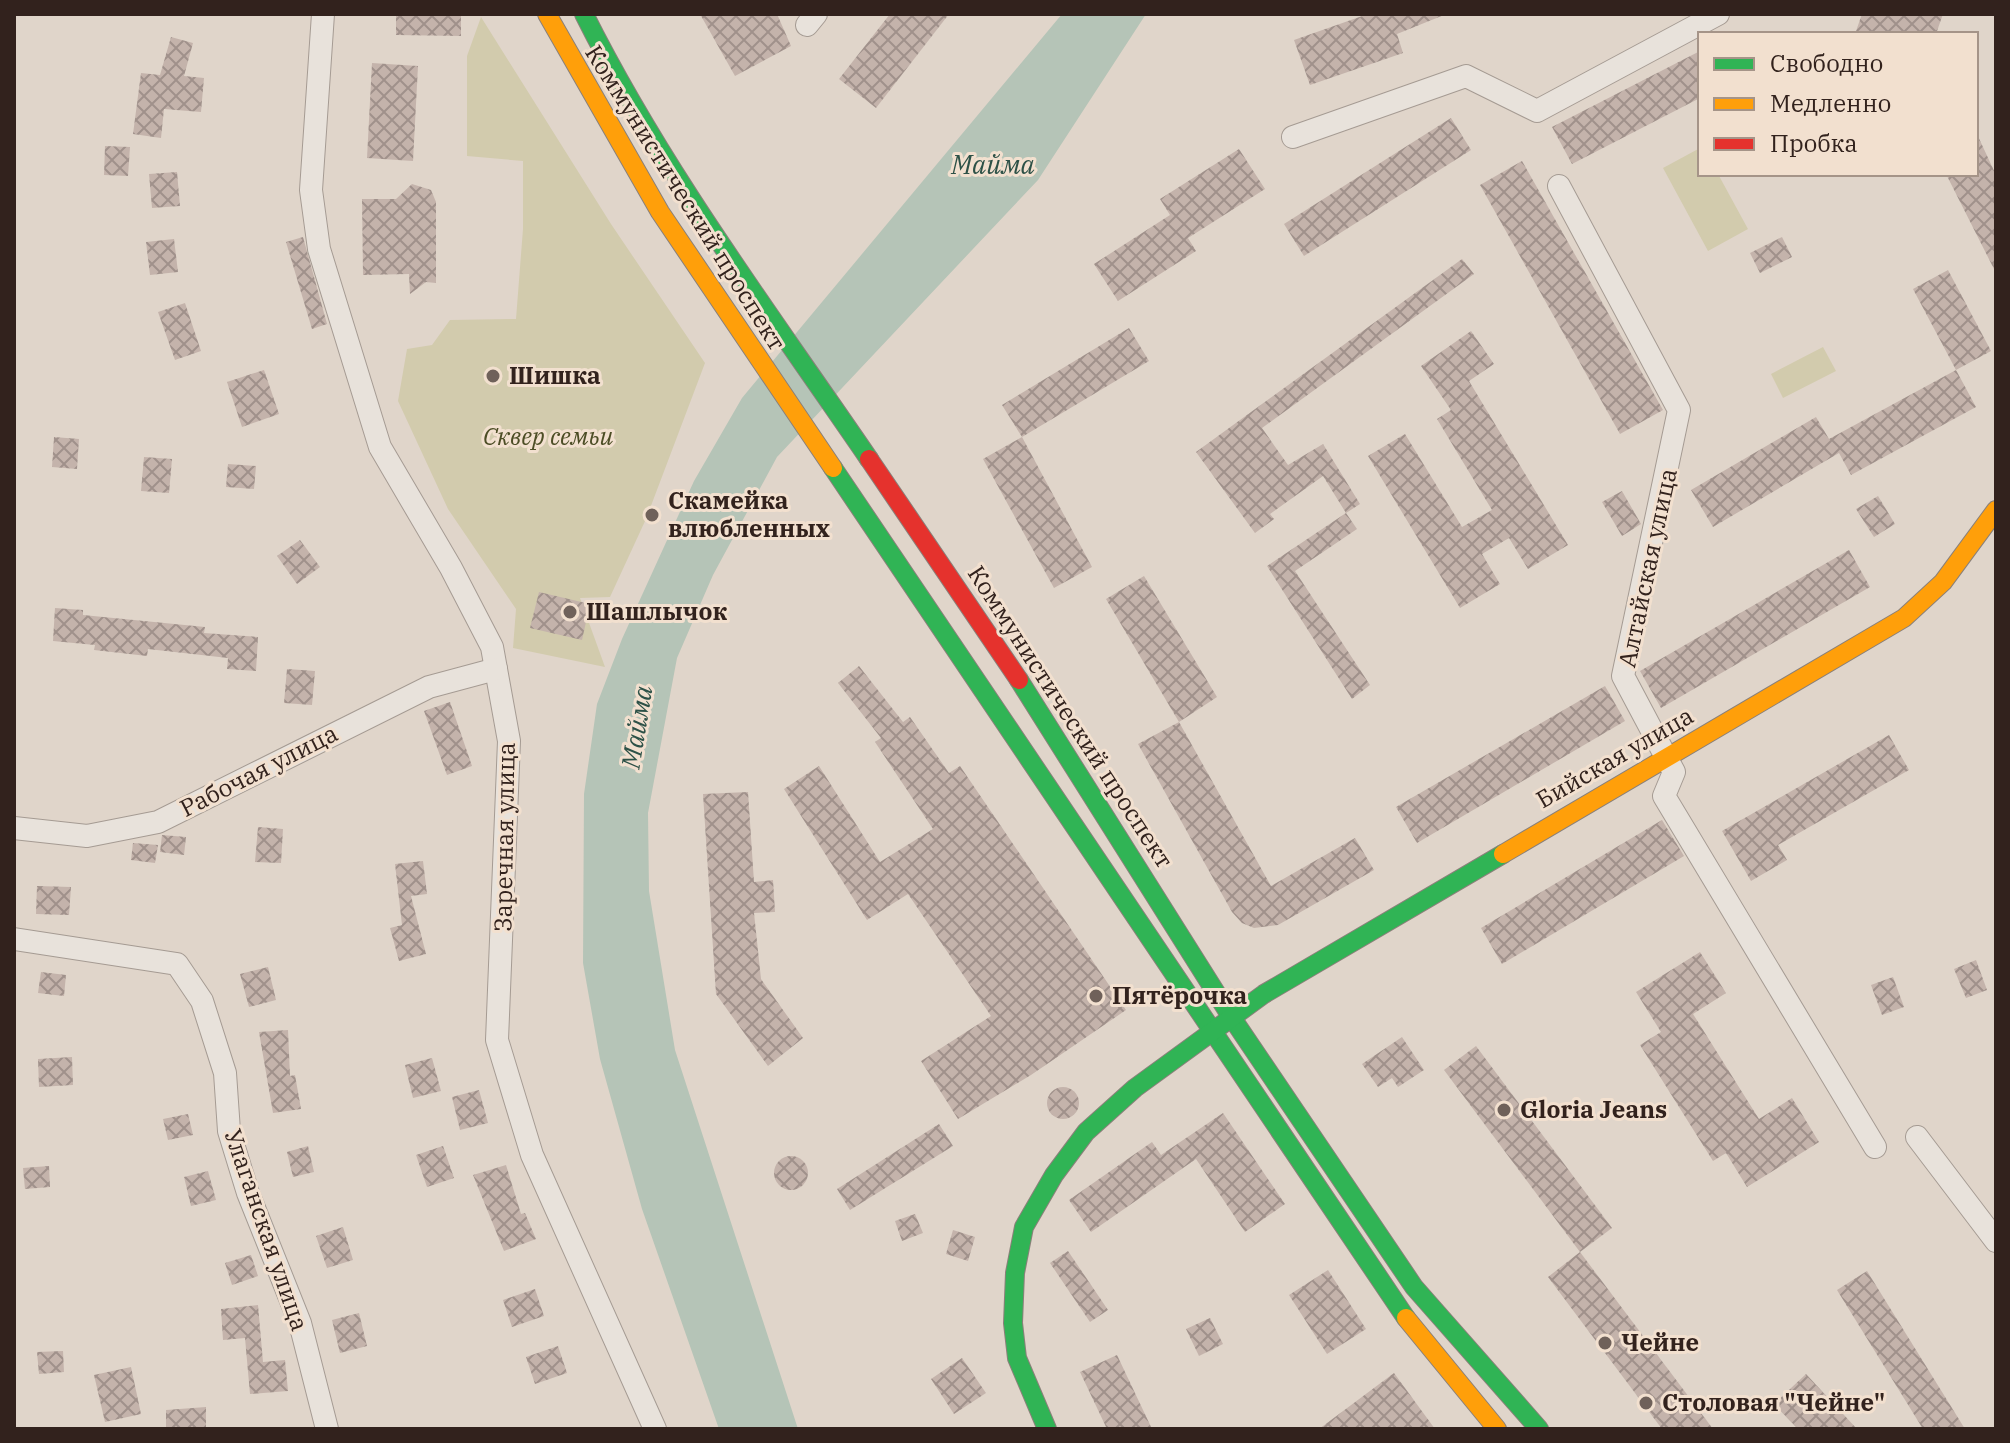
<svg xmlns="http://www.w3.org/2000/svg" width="2010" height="1443" viewBox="0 0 2010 1443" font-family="'IBM Plex Serif',serif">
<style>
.park{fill:#d2cbad}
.water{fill:#b5c4b7}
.building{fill:url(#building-cross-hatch)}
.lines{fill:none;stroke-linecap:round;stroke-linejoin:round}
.street-casing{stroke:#a59b93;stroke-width:24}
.fast-casing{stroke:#8a807a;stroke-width:20}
.slow-casing{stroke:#8a807a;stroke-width:20}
.jam-casing{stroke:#8a807a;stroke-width:20}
.street{stroke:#e8e2db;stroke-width:22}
.fast{stroke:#30b455;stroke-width:18}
.slow{stroke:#ff9f0a;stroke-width:18}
.jam{stroke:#e5322d;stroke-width:18}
.poi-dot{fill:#6f615a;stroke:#f2e0cf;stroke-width:3}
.labels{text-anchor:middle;stroke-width:6;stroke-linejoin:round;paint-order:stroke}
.street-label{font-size:24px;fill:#32221d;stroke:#f2e0cf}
.poi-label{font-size:24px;font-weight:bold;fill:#32221d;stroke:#f2e0cf;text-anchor:start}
.park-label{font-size:24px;font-style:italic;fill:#4c4d25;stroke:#f2e0cf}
.water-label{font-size:26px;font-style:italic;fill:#2d5147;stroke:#f2e0cf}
</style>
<defs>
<pattern id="building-cross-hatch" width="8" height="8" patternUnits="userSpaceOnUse" patternTransform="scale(2)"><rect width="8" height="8" fill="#c4b3ab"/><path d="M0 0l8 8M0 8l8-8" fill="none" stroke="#a0918b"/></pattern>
</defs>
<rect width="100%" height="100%" fill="#e0d5ca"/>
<g class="park">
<polygon points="481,17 611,224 705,363 646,519 610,597 580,598 605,667 513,648 516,609 448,509 398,401 407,349 432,345 450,320 516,319 523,229 523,161 467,156 467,56"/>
<polygon points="1700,148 1700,174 1718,174 1748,229 1708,251 1663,168"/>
<polygon points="1823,347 1836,371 1783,398 1771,374"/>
</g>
<polygon class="water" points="1062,14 1146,14 1038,180 777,457 713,575 677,658 648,813 649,891 675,1050 798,1429 719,1429 642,1209 600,1059 583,963 584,794 597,704 622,639 694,481 742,398"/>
<g class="building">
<polygon points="396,14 461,14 461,36 396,35"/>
<polygon points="700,14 777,14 791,46 735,76"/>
<polygon points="890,14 949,14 876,108 839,79"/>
<polygon points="1368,14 1444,15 1397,34 1403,53 1310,85 1294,40"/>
<polygon points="1862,14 1943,14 1936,34 1855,34"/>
<polygon points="171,37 193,43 184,76 204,78 201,112 164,109 161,138 133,134 141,73 160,75"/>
<polygon points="1700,51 1700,98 1572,164 1552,127"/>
<polygon points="372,63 418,66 413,161 367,158"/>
<polygon points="1451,118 1471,150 1304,256 1284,224"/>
<polygon points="1976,132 1996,175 1996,273 1946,174 1976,174"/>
<polygon points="105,146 130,147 128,176 104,175"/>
<polygon points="1239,149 1265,189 1188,238 1196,251 1118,301 1094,264 1170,215 1160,199"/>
<polygon points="1522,161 1663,410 1620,434 1480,185"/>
<polygon points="177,172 180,206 152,208 149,174"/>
<polygon points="412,184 431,190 436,202 436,283 426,282 410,294 409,274 363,275 362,199 396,199"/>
<polygon points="303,237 327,324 312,329 286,242"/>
<polygon points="1782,237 1792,257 1760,273 1750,253"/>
<polygon points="174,239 178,272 150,275 146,242"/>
<polygon points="1462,259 1474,274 1262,428 1288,465 1323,444 1360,504 1346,513 1323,476 1270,514 1274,519 1255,533 1196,452"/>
<polygon points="1948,270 1991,351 1956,370 1913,289"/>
<polygon points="185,303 201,351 175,360 158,312"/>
<polygon points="1129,328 1149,361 1022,437 1002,405"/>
<polygon points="1471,331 1494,364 1469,381 1568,545 1528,569 1509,538 1482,554 1500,584 1460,608 1368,456 1405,434 1462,527 1492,510 1437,419 1451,410 1421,366"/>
<polygon points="264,370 279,414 242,427 227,382"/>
<polygon points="1956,370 1976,407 1851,475 1839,453 1713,527 1691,490 1816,417 1829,439"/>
<polygon points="54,437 79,439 77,469 52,467"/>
<polygon points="1022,437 1092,567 1054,588 983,459"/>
<polygon points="144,457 172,459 169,493 141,491"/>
<polygon points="228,464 256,466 254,489 226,487"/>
<polygon points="1622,491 1641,524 1622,536 1602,502"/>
<polygon points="1878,496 1895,524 1874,537 1856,509"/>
<polygon points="1346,513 1357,529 1295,571 1370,685 1352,699 1267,566"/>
<polygon points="300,540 320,567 297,584 277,556"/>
<polygon points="1849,550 1870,587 1661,708 1640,671"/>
<polygon points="1144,576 1217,697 1179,722 1106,599"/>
<polygon points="539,592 590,604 582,640 530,628"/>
<polygon points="55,608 83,610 83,615 205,627 204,633 258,637 256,671 227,669 228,658 148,649 147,656 94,650 95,645 53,641"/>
<polygon points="859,666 903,722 910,717 949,773 960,766 1126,1010 1031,1075 958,1119 921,1061 991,1016 908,894 867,920 784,789 819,766 880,862 933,829 875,742 881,738 838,683"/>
<polygon points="287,669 315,671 312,705 284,703"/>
<polygon points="1605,686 1625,721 1417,843 1396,807"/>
<polygon points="450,702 472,766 447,775 424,711"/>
<polygon points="1179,722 1271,886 1355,838 1374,870 1278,925 1254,928 1242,923 1232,912 1138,744"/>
<polygon points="1889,735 1909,770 1778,845 1787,860 1751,881 1722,831"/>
<polygon points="748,792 754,882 773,880 775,912 754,913 761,979 803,1038 768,1066 716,994 703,794"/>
<polygon points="1662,820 1684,856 1502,964 1481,928"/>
<polygon points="258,827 283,829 281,863 255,862"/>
<polygon points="162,835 186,837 184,855 160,852"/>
<polygon points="133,843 158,845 155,863 131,860"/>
<polygon points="423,861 427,894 411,896 426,954 399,961 390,928 402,925 395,864"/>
<polygon points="37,886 71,887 69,915 36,914"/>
<polygon points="1700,952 1726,993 1693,1014 1759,1119 1792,1098 1819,1142 1747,1187 1726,1153 1713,1161 1640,1045 1661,1032 1636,992"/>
<polygon points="1976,960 1987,990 1966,998 1954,969"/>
<polygon points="268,967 276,1000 249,1007 240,974"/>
<polygon points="41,972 66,975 64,996 38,993"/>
<polygon points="1893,977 1904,1007 1882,1015 1871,985"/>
<polygon points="288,1030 290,1076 295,1075 301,1109 273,1113 259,1032"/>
<polygon points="1402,1037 1424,1070 1398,1087 1392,1078 1378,1087 1362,1064"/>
<polygon points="1476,1046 1612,1228 1580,1252 1444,1070"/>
<polygon points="72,1057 73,1085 39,1087 38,1059"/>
<polygon points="432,1058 441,1091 413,1098 405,1065"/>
<circle cx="1063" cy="1103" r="16"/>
<polygon points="479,1090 488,1123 460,1130 452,1097"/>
<polygon points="1223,1113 1285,1204 1245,1232 1196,1159 1091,1232 1069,1200 1152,1142 1161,1155"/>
<polygon points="188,1114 193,1135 168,1140 163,1119"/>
<polygon points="939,1124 953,1146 850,1210 837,1189"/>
<polygon points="308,1146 314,1172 293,1177 287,1152"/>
<polygon points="443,1146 454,1178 427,1187 416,1155"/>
<circle cx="791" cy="1173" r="17"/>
<polygon points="506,1165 521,1214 525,1213 536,1239 504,1251 473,1175"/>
<polygon points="49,1166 50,1187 25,1189 23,1168"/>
<polygon points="208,1171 216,1200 191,1206 184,1177"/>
<polygon points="915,1214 923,1233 902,1241 895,1221"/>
<polygon points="343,1227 353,1260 327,1268 316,1236"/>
<polygon points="953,1230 975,1237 968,1261 946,1254"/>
<polygon points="1068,1251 1108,1310 1090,1322 1050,1263"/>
<polygon points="1580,1252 1713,1429 1662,1429 1548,1277"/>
<polygon points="251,1255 258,1276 232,1285 225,1263"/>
<polygon points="1328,1270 1366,1329 1327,1354 1289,1295"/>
<polygon points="1867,1271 1965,1429 1923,1429 1837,1290"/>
<polygon points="535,1289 544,1316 512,1327 503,1300"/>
<polygon points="258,1305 263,1362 285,1360 288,1391 250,1394 245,1338 223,1340 221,1309"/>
<polygon points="359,1313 367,1346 340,1353 332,1320"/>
<polygon points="1210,1318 1223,1344 1199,1356 1186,1329"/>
<polygon points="558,1346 567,1373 535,1384 526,1357"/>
<polygon points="63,1351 64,1372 39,1374 37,1352"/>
<polygon points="1117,1355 1152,1429 1107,1429 1080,1372"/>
<polygon points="962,1358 986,1393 954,1414 931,1379"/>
<polygon points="131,1367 141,1414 105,1422 94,1375"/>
<polygon points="1394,1373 1435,1429 1319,1429"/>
<polygon points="1806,1374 1857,1429 1798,1429 1774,1404"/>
<polygon points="206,1407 206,1429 166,1428 166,1410"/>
</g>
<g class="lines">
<g class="street-casing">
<g id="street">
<polyline points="323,14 311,190 319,249 380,447 451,568 492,647 509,741 497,1040 532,1155 655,1429"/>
<polyline points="807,25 816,14"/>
<polyline points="1293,137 1466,76 1537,111 1718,14"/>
<polyline points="1559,186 1679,410 1623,676 1674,772 1664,796 1875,1147"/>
<polyline points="14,828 87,836 158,822 429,687 496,669"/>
<polyline points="14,939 177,964 202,1001 225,1073 229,1131 248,1193 300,1323 327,1429"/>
<polyline points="1917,1137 1996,1241"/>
</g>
</g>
<g class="fast-casing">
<g id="fast">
<path d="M584,14C663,172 770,314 869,459"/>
<polyline points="833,468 1406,1318"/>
<polyline points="1019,680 1230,1015 1414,1287 1539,1429"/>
<polyline points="1047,1429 1017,1358 1013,1323 1015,1273 1024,1227 1054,1175 1086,1132 1135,1088 1264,994 1503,854"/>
</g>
</g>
<g class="slow-casing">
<g id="slow">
<polyline points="547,14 660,212 833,468"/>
<polyline points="1503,854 1904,618 1943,582 1996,510"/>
<polyline points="1406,1318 1497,1429"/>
</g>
</g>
<g class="jam-casing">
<polyline id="jam" points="869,459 1019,680"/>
</g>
<use href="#street" class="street"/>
<use href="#fast" class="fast"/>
<use href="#slow" class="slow"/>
<use href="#jam" class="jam"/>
</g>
<g class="poi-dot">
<circle cx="493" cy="376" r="8"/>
<circle cx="652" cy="515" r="8"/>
<circle cx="570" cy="612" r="8"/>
<circle cx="1096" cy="996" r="8"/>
<circle cx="1504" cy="1110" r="8"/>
<circle cx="1605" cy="1343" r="8"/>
<circle cx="1646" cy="1403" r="8"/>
</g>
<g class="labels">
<g class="street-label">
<text transform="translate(685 198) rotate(58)" y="8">Коммунистический проспект</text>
<text transform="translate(1648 568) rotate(-78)" y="8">Алтайская улица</text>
<text transform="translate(1070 717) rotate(57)" y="8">Коммунистический проспект</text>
<text transform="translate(1615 758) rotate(-30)" y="8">Бийская улица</text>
<text transform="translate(259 771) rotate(-27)" y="8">Рабочая улица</text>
<text transform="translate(505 837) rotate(-89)" y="8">Заречная улица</text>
<text transform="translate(266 1230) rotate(71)" y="8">Улаганская улица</text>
</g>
<g class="poi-label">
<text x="509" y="384">Шишка</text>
<text x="668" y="509">Скамейка<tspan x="668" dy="28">влюбленных</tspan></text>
<text x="586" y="620">Шашлычок</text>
<text x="1112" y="1004">Пятёрочка</text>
<text x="1520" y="1118">Gloria Jeans</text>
<text x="1621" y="1351">Чейне</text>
<text x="1662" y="1411">Столовая "Чейне"</text>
</g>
<g class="park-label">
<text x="548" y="445">Сквер семьи</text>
</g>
<g class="water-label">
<text x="993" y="174">Майма</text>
<text transform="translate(637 727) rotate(-81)" y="9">Майма</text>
</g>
</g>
<rect width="2010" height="1443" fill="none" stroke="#32221d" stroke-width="32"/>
<rect x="1698" y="32" width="280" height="144" fill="#f2e0cf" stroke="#a59488" stroke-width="2"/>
<rect x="1714" y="58" width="40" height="12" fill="#30b455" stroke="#a59488" stroke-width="2"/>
<text x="1770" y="72" font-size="24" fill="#32221d">Свободно</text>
<rect x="1714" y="98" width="40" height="12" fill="#ff9f0a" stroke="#a59488" stroke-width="2"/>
<text x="1770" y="112" font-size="24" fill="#32221d">Медленно</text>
<rect x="1714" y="138" width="40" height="12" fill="#e5322d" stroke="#a59488" stroke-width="2"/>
<text x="1770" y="152" font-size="24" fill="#32221d">Пробка</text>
</svg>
